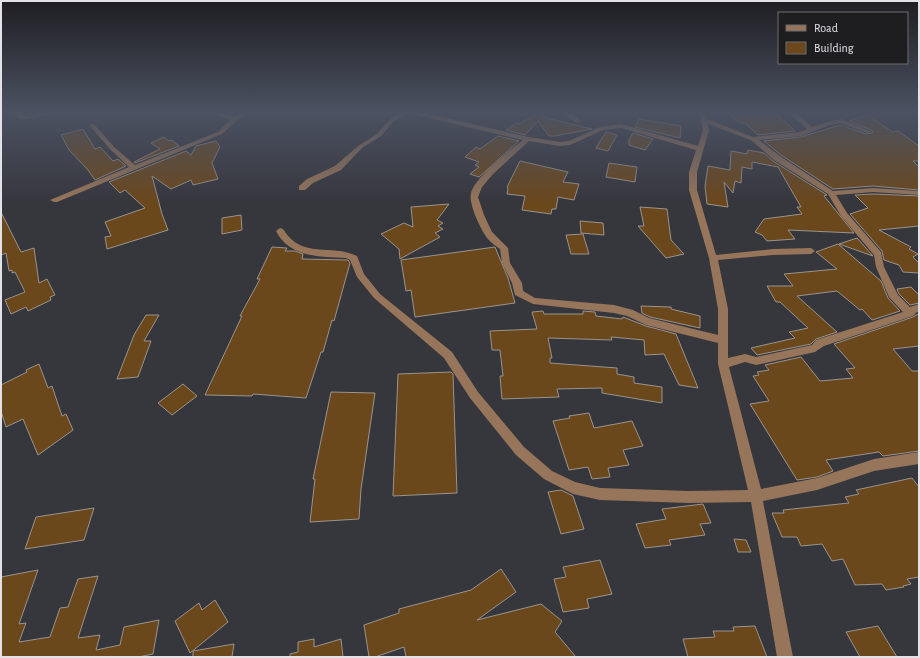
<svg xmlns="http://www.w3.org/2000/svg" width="920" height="658" viewBox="0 0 920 658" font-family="'Alegreya Sans',sans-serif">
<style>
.building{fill:#6b471c;stroke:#9a948d}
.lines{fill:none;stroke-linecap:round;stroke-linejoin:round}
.minor{fill:#96755a;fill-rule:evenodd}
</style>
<rect width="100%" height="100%" fill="#36363d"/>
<g class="building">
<polygon points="543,111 547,111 542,117 592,129 555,136 549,136 538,121 525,135 506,130 516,123 518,124"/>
<polygon points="726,111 773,111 795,131 758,135 745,123 740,123"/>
<polygon points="867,115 893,132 898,131 919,146 919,161 913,161 919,167 919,190 873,186 833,189 781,155 764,141 801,137 840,125 866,134 872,133 873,131 849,121"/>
<polygon points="639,119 681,126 680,138 635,127"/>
<polygon points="83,129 95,149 100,147 113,161 118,159 126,166 95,180 88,170 69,150 61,135"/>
<polygon points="606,132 617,135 608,151 596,148"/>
<polygon points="633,133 653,139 645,150 629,145 629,140"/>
<polygon points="498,136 519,141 479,177 470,174 479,167 475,165 479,162 465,157 476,147 480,149"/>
<polygon points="164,137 169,141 172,140 179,146 135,163 134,162 160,149 151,143"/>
<polygon points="216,141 220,147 212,163 218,179 193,185 191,180 171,189 152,176 162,214 168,230 107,249 105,237 111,236 105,222 145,208 125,190 120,193 109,182 186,151 191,155 196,146"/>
<polygon points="748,150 764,153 773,161 827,195 824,196 854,233 788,230 795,239 767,241 762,235 755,232 764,219 802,214 797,207 801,207 778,167 752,162 752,169 742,167 741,183 735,181 733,193 724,182 728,207 707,204 705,186 708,166 730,170 731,151 747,154"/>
<polygon points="520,161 568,172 563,182 579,184 574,200 558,197 556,209 552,209 551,214 522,210 525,196 507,194 508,188 507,187"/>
<polygon points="609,163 637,167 635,182 606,177"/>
<polygon points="873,194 919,196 919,226 879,230 911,247 909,249 918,254 913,257 919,263 919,273 903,272 899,265 884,260 882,251 850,214 868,208 855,195"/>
<polygon points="449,204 437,220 443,223 438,226 443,229 435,233 440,237 400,259 399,249 381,234 404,223 413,227 411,207"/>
<polygon points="640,207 667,209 671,240 684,254 666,258 638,226 644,226"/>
<polygon points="1,212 21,252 34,248 39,283 47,279 55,295 50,297 51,300 28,311 26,307 11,314 5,300 25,292 15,272 12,273 12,270 9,271 6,253 1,255"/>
<polygon points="241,215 242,230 222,234 222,218"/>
<polygon points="580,221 603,223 604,235 581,233"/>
<polygon points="583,234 589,254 571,254 566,235"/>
<polygon points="857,238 873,256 839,244"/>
<polygon points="838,244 881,281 888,298 900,311 872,320 862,309 860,310 837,291 797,296 837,332 816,339 811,344 757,355 751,348 795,338 789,332 808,328 780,302 776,302 767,286 793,286 784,274 837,269 816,252"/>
<polygon points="272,247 287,248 285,251 295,251 303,254 302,259 348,260 350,263 334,321 332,320 323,352 321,352 306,398 253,394 252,396 205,395 242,316 240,316 260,279 257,279"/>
<polygon points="495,247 508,278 515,303 415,317 411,290 406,291 401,260"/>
<polygon points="911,287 919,295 919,303 910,305 899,294 897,289"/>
<polygon points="641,306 671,307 671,309 700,316 700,328 650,317 642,313"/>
<polygon points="543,311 544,314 583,314 583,311 595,312 596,316 622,319 623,317 646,326 676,334 698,388 679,385 664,354 645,355 644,340 611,337 612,340 548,338 552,358 550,358 550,363 617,368 617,374 634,377 634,383 662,387 662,403 602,393 602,388 557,389 559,397 502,399 500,376 503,376 500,350 492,350 490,331 537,329 532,312"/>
<polygon points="918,314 919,314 919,346 893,349 912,371 919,371 919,451 883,456 879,452 826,460 833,471 817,477 797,480 750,404 769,401 753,376 759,375 757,372 769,370 765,365 801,357 820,381 853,378 846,369 855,368 834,344 913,317"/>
<polygon points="146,315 159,315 144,341 151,341 138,377 117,379 134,335"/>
<polygon points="39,364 48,388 52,386 62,416 66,414 73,430 38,455 23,419 6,427 1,411 1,385 27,372 26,370"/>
<polygon points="451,372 453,374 457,493 393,496 398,374"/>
<polygon points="183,384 197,396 172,415 158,403"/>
<polygon points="331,392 375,393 361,489 359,519 310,522 315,479 313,479"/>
<polygon points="589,413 594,428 632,421 643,446 623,450 629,465 608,468 610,477 592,479 588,467 569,470 553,421 570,418 569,416"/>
<polygon points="912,478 919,487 919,577 907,579 911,584 903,586 904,587 886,590 882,584 855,585 843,559 832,561 822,544 801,546 797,537 782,537 772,513 784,513 783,510 849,503 845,497 859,494 856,490"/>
<polygon points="561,490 573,496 584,529 561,534 548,492"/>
<polygon points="703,504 711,523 700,524 705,535 669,540 671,545 645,548 636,524 666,519 662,509"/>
<polygon points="94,508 84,540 25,549 36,517"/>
<polygon points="734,539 746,540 751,552 738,552"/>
<polygon points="600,560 612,594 587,599 589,608 563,612 554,579 566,577 563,567"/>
<polygon points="501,569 516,592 477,620 541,604 562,621 555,632 576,657 406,657 404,647 375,657 369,657 364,625 399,613 399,609 471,590"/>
<polygon points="38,570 19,624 26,623 19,642 50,637 60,608 68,607 78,579 98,576 78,638 100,635 96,650 120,645 124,627 159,620 153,654 138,657 1,657 1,577"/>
<polygon points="215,600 228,622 190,653 175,621 199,603 202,610"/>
<polygon points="755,626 767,657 688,657 683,639 715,637 713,631 734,631 733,627"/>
<polygon points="878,626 897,657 860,657 846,632"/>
<polygon points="314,639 314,647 341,639 343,657 290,657 290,654 298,652 298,642"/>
<polygon points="234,644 232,657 193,657 193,651"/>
</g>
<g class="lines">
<g class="minor">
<path d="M14,111H22L23,115L53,111C46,116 22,122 16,117L17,114Z"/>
<polygon points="209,111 218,111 233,117 243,111 252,111 239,119 222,134 57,202 54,202 50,200 129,167 110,149 90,126 90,124 94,124 114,147 135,165 218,132 230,120"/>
<path d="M402,111H416L528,137L560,142L569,141L600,127L621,124L698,146L703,130L699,111H705L707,119L753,137L800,132L807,129L787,111H794L812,127L827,122L841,119L872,132L867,133L840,123L830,125L801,136L759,140L780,156L833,191L873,188L919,191V195L873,192L836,195L847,213L881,252L884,267L898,295L910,307L919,304V312H917L913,316L824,346L815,352L756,365L745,362L729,367L761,489L817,478L874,459L919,452V464L874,471L817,490L763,501L793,657H777L751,502L689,503L600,500L573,494L544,479L516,455L470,398L444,358L374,298L357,277L350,260L346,258C320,257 289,257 276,231L280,228L283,229C302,260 331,243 357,256L364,274L380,294L452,352L478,392L524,447L552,471L575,482L600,488L689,491L748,490L718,364V343L646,325L627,316L614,313L533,304L515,295L512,283L502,263L500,249C496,246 491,243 488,239C481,231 468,203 471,193C476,176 509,151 523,140L408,113L394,121L381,136L362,148L341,170L313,183L305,190H299V186L307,179L335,166L358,146L377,134L390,119ZM708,124L751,140L774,160L828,194L841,216L874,255L876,267L889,297L903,312L816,340L812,345L756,357L745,354L728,358V309L718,260L773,255L811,254L815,251L811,248L773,249L716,255L697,190V172L709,130ZM621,128L696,150L689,172V190L709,258L718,309V335L649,318L633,310L614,305L535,298L523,291L522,283L510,263L508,248L492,232L484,215L478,197L482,187L493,174L529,141L560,146L570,145L603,130Z"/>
<polygon points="560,111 568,111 582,122 577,123"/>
</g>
</g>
<linearGradient id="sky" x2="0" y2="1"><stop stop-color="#1e1e22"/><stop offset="0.55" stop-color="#4c5262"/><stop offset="1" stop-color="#4c5262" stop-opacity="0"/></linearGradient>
<rect width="920" height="203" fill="url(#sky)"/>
<rect width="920" height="658" fill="none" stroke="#e3e3e7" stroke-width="4"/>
<rect x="778" y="12" width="130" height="52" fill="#1e1e21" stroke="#6d6d70"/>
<rect x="786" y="25" width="20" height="6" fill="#96755a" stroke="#6d6d70"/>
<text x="814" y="32" font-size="12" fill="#e3e3e7">Road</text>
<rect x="786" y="42" width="20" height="12" fill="#6b471c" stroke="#6d6d70"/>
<text x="814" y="52" font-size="12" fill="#e3e3e7">Building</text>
</svg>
